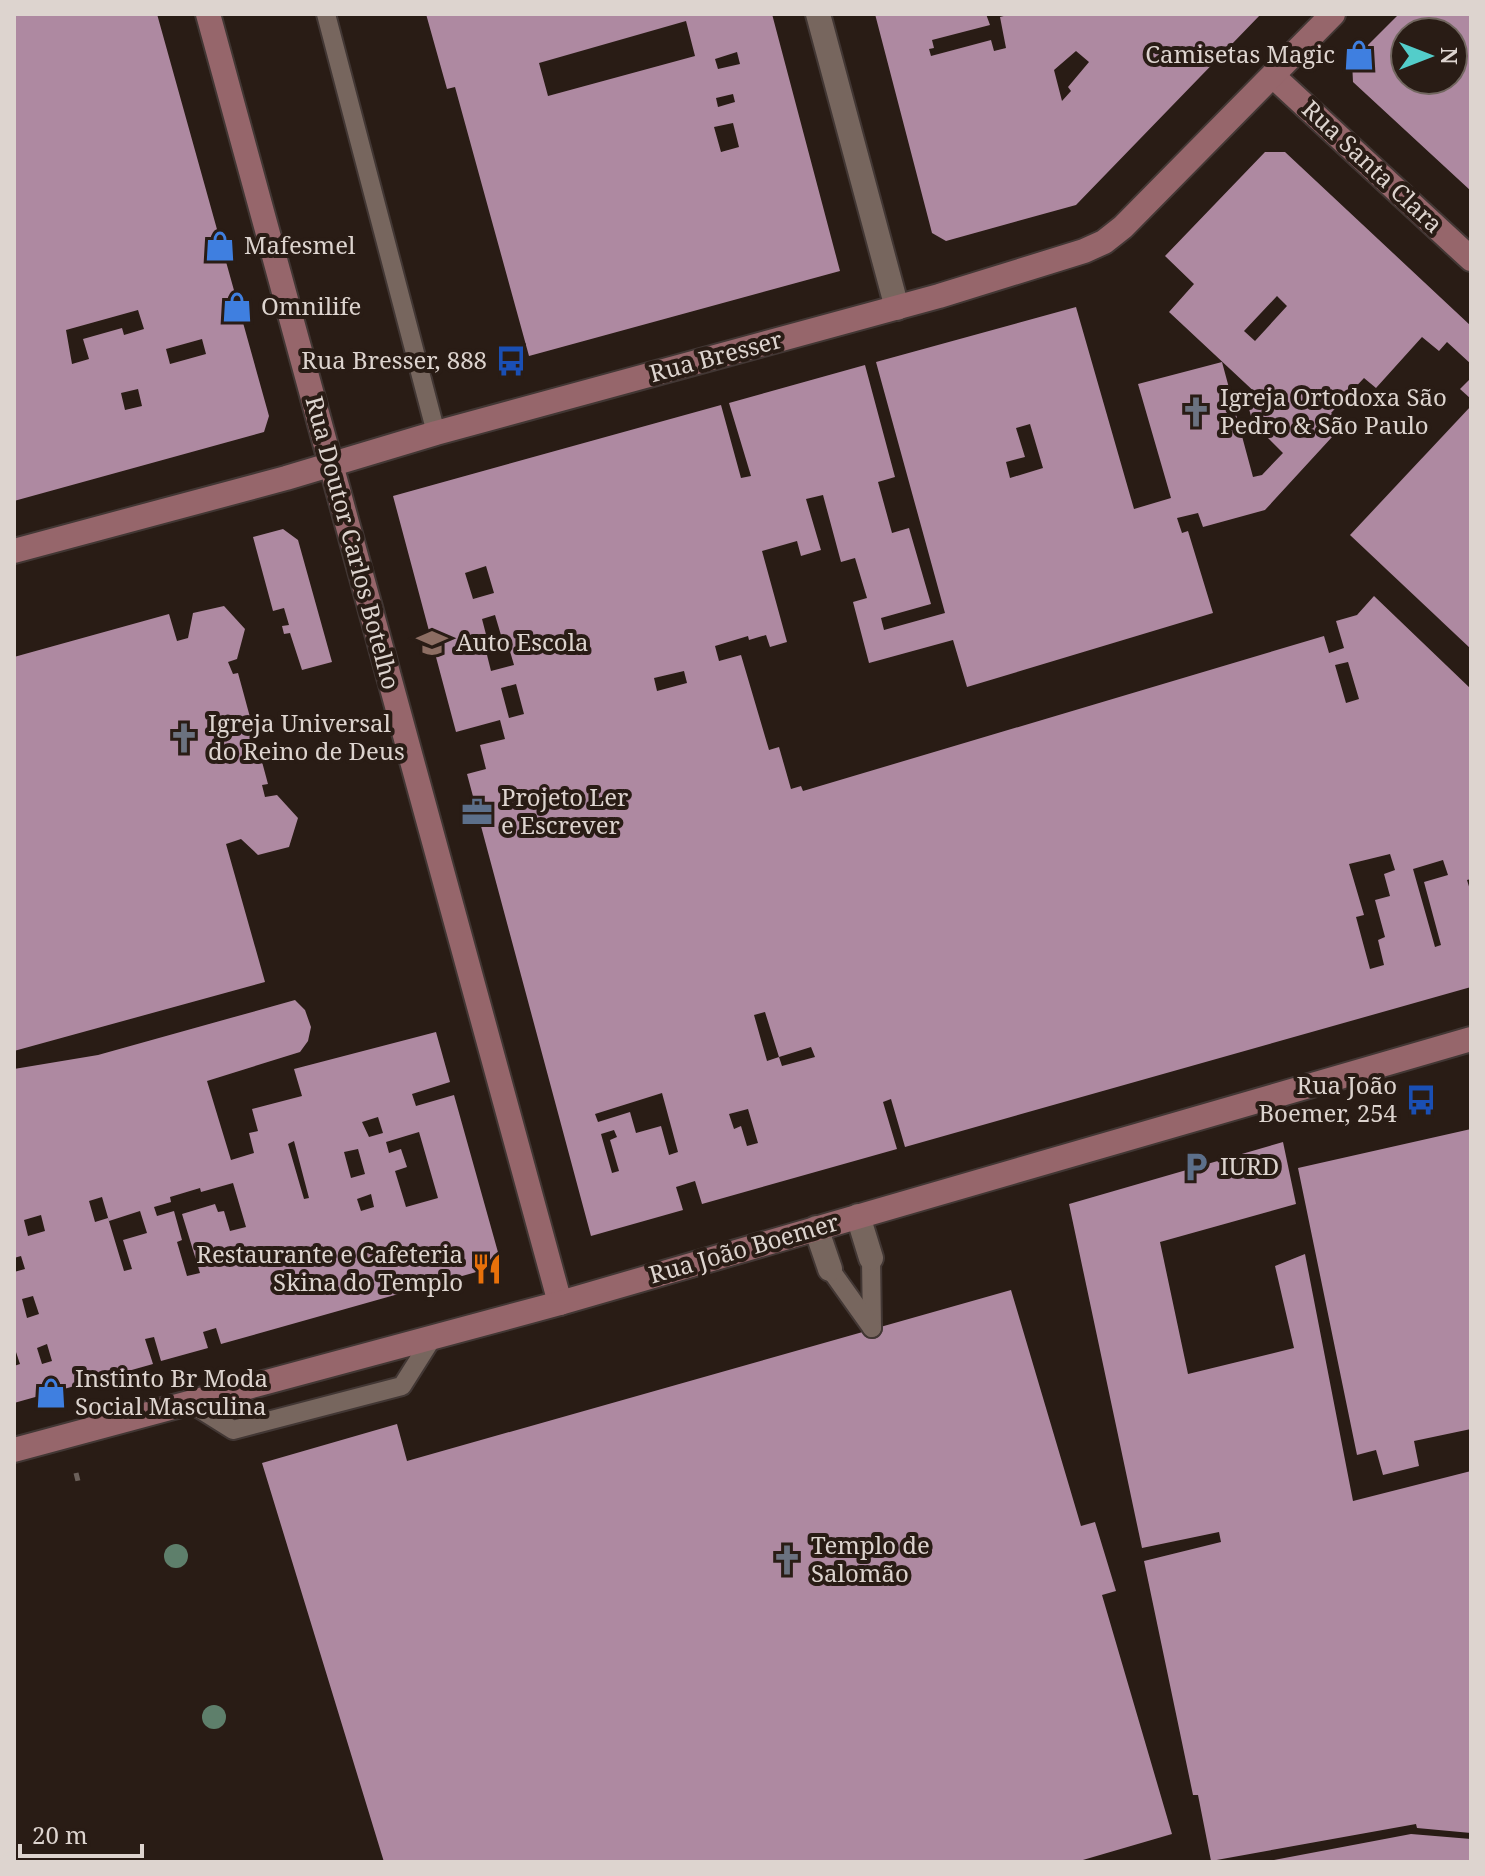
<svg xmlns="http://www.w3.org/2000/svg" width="1485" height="1876" viewBox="0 0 1485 1876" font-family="'Noto Serif',serif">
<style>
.building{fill:#ae89a1;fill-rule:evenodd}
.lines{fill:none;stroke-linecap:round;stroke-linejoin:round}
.lane-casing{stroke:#423734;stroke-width:22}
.street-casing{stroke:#423734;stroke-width:28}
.secondary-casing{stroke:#423734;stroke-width:28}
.path{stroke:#6b605a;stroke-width:5;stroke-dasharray:8 4;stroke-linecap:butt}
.lane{stroke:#77665e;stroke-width:18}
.street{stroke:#77665e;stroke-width:24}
.secondary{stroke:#96666b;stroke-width:24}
.tree{fill:#5e7f6b}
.labels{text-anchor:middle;stroke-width:8;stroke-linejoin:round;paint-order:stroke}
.poi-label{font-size:24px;fill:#ddd4cf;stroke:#291c15;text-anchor:start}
.street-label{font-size:24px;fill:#ddd4cf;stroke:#291c15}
</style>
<rect width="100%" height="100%" fill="#291c15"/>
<g class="building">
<path d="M14,14H157L269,416L264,432L14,501ZM138,310L144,329L124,335L122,328L83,339L89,359L72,364L66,330ZM202,339L206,354L170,364L166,349ZM138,389L142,406L125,410L121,393Z"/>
<path d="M426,14H772L840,271L529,356L455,87L447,89ZM686,21L695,56L548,96L539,63ZM737,52L740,64L718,69L715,59ZM733,94L735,102L718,107L716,98ZM733,123L739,147L721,152L714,127Z"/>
<path d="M875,14H986L990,25L932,40L934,48L929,49L931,56L991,40L994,51L1006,48L1000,17L1011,14H1261L1076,205L946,241L932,233ZM1076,51L1089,62L1068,87L1071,91L1062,101L1054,70Z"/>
<path d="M1399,14H1471V191L1353,82L1352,61ZM1405,32H1453V80H1405Z"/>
<path d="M1265,152H1285L1471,326V364L1447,342L1439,351L1422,337L1376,388L1364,378L1331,413L1344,424L1265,510L1203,527L1198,513L1177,518L1182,533L1188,531L1213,613L967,687L953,640L869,663L853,602L867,598L855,558L841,562L823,495L806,499L821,550L801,556L797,541L762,551L787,642L770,647L766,635L749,640L748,636L715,646L719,661L741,655L769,750L779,747L791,789L801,786L803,791L1324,636L1329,653L1344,648L1336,621L1357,615L1374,596L1471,689V879L1467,880L1471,893V987L905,1147L891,1099L883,1102L897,1149L702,1204L695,1181L676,1187L683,1210L591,1236L467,774L486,769L480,745L505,739L500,720L456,732L393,496L721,405L741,478L751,476L729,403L865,365L895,477L878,482L892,533L909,528L931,604L881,618L884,630L945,613L876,362L1076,307L1134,509L1171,498L1138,384L1222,362L1253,477L1262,475L1283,453L1253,423L1249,409L1260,397L1169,312L1194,284L1165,256ZM1277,296L1287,306L1255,341L1244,331ZM1030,424L1043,468L1010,478L1006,462L1025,457L1016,428ZM486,566L494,593L473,599L465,573ZM495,615L503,642L507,641L514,665L491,671L485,647L489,646L482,619ZM1348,662L1359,699L1346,703L1335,665ZM684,671L687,683L657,691L654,678ZM516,684L524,714L509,718L501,688ZM1390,854L1395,870L1384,874L1390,896L1375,900L1385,937L1378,940L1384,965L1370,969L1356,917L1364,915L1349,864ZM1443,860L1448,875L1424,882L1441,945L1435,947L1413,869ZM765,1012L779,1057L811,1047L815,1057L782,1066L779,1057L767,1061L754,1015ZM662,1093L678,1152L669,1155L661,1126L636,1133L630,1112L598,1122L595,1114ZM748,1109L758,1143L747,1146L741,1126L734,1129L729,1114ZM614,1130L617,1137L610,1140L619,1171L612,1173L601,1134Z"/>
<polygon points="1471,378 1471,399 1460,389"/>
<polygon points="1471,406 1471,649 1350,535"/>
<polygon points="283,529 298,540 332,662 302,670 290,633 284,634 282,626 289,625 284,608 273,611 253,537"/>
<polygon points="224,606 245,629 237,659 228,662 233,674 238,673 244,695 268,784 262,785 265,797 277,795 298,818 289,847 258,855 241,839 226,844 265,982 14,1051 14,657 169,614 177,641 188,638 193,613"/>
<path d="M295,1000L305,1010L311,1027L308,1041L300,1052L207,1081L231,1160L254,1153L249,1133L258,1131L252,1109L302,1096L294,1069L436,1032L450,1082L412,1094L416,1106L454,1095L501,1263L487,1269L221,1344L216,1328L203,1332L208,1348L161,1361L154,1337L145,1339L153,1364L14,1403V1366L20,1364L14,1346V1272L25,1269L21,1256L14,1258V1069L98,1055ZM378,1117L383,1133L369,1137L362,1122ZM419,1132L438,1198L406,1207L395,1171L407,1167L401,1149L389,1153L386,1142ZM294,1141L309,1198L304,1199L288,1144ZM358,1149L365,1174L351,1178L344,1152ZM233,1183L246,1227L230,1231L224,1211L218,1212L215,1204L182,1214L200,1273L187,1276L177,1242L182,1240L174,1211L157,1216L154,1207L171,1202L170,1197L200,1188L201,1192ZM371,1194L374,1207L361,1211L357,1199ZM102,1197L109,1221L140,1211L147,1233L123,1240L132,1269L124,1271L108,1218L95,1222L89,1201ZM41,1215L45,1231L28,1236L24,1220ZM33,1296L39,1314L27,1318L22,1299ZM47,1344L52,1361L42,1364L37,1348Z"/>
<polygon points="1471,1129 1471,1429 1414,1441 1419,1466 1383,1475 1376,1450 1357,1455 1298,1168"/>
<polygon points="1283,1142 1296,1204 1160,1242 1188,1374 1294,1348 1275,1266 1305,1254 1353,1501 1471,1471 1471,1833 1417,1828 1416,1824 1211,1861 1198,1795 1193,1795 1144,1561 1221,1542 1219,1532 1142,1548 1069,1204"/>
<polygon points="1011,1290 1081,1526 1095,1522 1116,1591 1102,1595 1172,1834 1076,1862 384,1862 262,1463 397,1424 407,1461"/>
<polygon points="1411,1834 1471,1839 1471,1862 1263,1862"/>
</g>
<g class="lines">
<g class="lane-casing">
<g id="lane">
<polyline points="326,14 436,433"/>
<polyline points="871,1258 872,1328"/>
<polyline points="830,1269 872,1328"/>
<polyline points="190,1403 233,1430 402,1386 433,1337"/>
</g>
</g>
<g class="street-casing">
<g id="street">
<polyline points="818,14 897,308"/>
<polyline points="858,1216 871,1258"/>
<polyline points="816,1228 830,1269"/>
</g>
</g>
<g class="secondary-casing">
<g id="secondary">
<polyline points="208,14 560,1303"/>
<polyline points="1273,76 1471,259"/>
<polyline points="14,551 286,478 436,433 939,296 1084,251 1104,242 1123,227 1333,14"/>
<polyline points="14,1450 560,1303 1471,1039"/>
</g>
</g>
<polyline class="path" points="76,1473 78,1481"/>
<use href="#lane" class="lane"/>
<use href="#street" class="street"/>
<use href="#secondary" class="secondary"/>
</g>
<g class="tree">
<circle cx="176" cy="1556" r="12"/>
<circle cx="214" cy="1717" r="12"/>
</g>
<defs>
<g id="shop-bare" transform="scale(2.4)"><path d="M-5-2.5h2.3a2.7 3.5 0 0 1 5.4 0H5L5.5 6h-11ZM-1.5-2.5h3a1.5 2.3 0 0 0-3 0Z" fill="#3f7fe0" stroke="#291c15" stroke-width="2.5" paint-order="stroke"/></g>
<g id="bus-bare" transform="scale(2.4)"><path d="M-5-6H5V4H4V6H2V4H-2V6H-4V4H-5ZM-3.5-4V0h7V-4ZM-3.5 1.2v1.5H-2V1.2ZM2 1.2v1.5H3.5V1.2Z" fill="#1a4fb4" stroke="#291c15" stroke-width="2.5" paint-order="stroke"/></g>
<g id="church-bare" transform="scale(2.4)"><path d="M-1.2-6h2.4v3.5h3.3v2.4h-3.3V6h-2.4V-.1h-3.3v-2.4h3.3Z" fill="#6b7280" stroke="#291c15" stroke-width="2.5" paint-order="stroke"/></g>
<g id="school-bare" transform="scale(2.4)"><path d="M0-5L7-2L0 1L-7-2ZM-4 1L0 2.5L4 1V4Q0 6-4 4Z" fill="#8d6e63" stroke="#291c15" stroke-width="2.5" paint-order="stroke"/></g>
<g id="office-bare" transform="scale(2.4)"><path d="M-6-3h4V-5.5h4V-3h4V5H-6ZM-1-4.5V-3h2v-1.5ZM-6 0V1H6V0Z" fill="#5c6f8a" stroke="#291c15" stroke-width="2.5" paint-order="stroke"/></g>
<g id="parking-bare" transform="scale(2.4)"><path d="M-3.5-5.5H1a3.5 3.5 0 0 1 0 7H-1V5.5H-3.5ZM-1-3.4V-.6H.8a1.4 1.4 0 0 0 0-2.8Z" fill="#5c6f8a" stroke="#291c15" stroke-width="2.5" paint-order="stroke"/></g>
<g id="restaurant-bare" transform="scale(2.4)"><path d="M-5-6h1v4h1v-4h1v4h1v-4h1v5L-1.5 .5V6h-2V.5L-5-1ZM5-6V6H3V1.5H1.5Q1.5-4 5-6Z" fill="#e8710a" stroke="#291c15" stroke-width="2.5" paint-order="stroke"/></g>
</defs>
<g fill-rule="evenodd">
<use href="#shop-bare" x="1359" y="55"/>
<use href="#shop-bare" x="220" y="246"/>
<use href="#shop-bare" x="237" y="307"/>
<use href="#bus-bare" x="511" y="361"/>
<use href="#church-bare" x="1196" y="412"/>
<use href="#school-bare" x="432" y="643"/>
<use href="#church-bare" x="184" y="738"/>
<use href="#office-bare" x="477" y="812"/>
<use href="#bus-bare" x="1421" y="1100"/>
<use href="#parking-bare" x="1196" y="1167"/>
<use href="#restaurant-bare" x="487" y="1269"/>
<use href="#shop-bare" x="51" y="1393"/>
<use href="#church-bare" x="787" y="1560"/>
</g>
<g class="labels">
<g class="poi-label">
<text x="1335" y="63" text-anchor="end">Camisetas Magic</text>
<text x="244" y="254">Mafesmel</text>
<text x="261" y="315">Omnilife</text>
<text x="487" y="369" text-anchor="end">Rua Bresser, 888</text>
<text x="1220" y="406">Igreja Ortodoxa São<tspan x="1220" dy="28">Pedro &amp; São Paulo</tspan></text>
<text x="456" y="651">Auto Escola</text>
<text x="208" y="732">Igreja Universal<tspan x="208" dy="28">do Reino de Deus</tspan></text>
<text x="501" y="806">Projeto Ler<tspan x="501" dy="28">e Escrever</tspan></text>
<text x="1397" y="1094" text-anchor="end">Rua João<tspan x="1397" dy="28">Boemer, 254</tspan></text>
<text x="1220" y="1175">IURD</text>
<text x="463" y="1263" text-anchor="end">Restaurante e Cafeteria<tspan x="463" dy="28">Skina do Templo</tspan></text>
<text x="75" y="1387">Instinto Br Moda<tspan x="75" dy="28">Social Masculina</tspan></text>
<text x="811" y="1554">Templo de<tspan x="811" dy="28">Salomão</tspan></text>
</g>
<g class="street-label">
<text transform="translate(1372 167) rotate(43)" y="8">Rua Santa Clara</text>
<text transform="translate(716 357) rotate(-15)" y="8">Rua Bresser</text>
<text transform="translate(352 543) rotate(75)" y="8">Rua Doutor Carlos Botelho</text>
<text transform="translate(744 1249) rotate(-16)" y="8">Rua João Boemer</text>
</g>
</g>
<rect width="1485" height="1876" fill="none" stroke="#ddd4cf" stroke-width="32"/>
<g transform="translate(1429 56) rotate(90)"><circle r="38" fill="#291c15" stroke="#71665f" stroke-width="2"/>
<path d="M0-6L14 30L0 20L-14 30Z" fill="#53cdca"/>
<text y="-12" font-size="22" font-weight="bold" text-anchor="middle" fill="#ddd4cf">N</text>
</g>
<path d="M20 1844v12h122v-12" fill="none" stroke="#ddd4cf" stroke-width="4"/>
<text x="32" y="1844" font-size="24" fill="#ddd4cf" stroke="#291c15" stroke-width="6" paint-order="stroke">20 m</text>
</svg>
